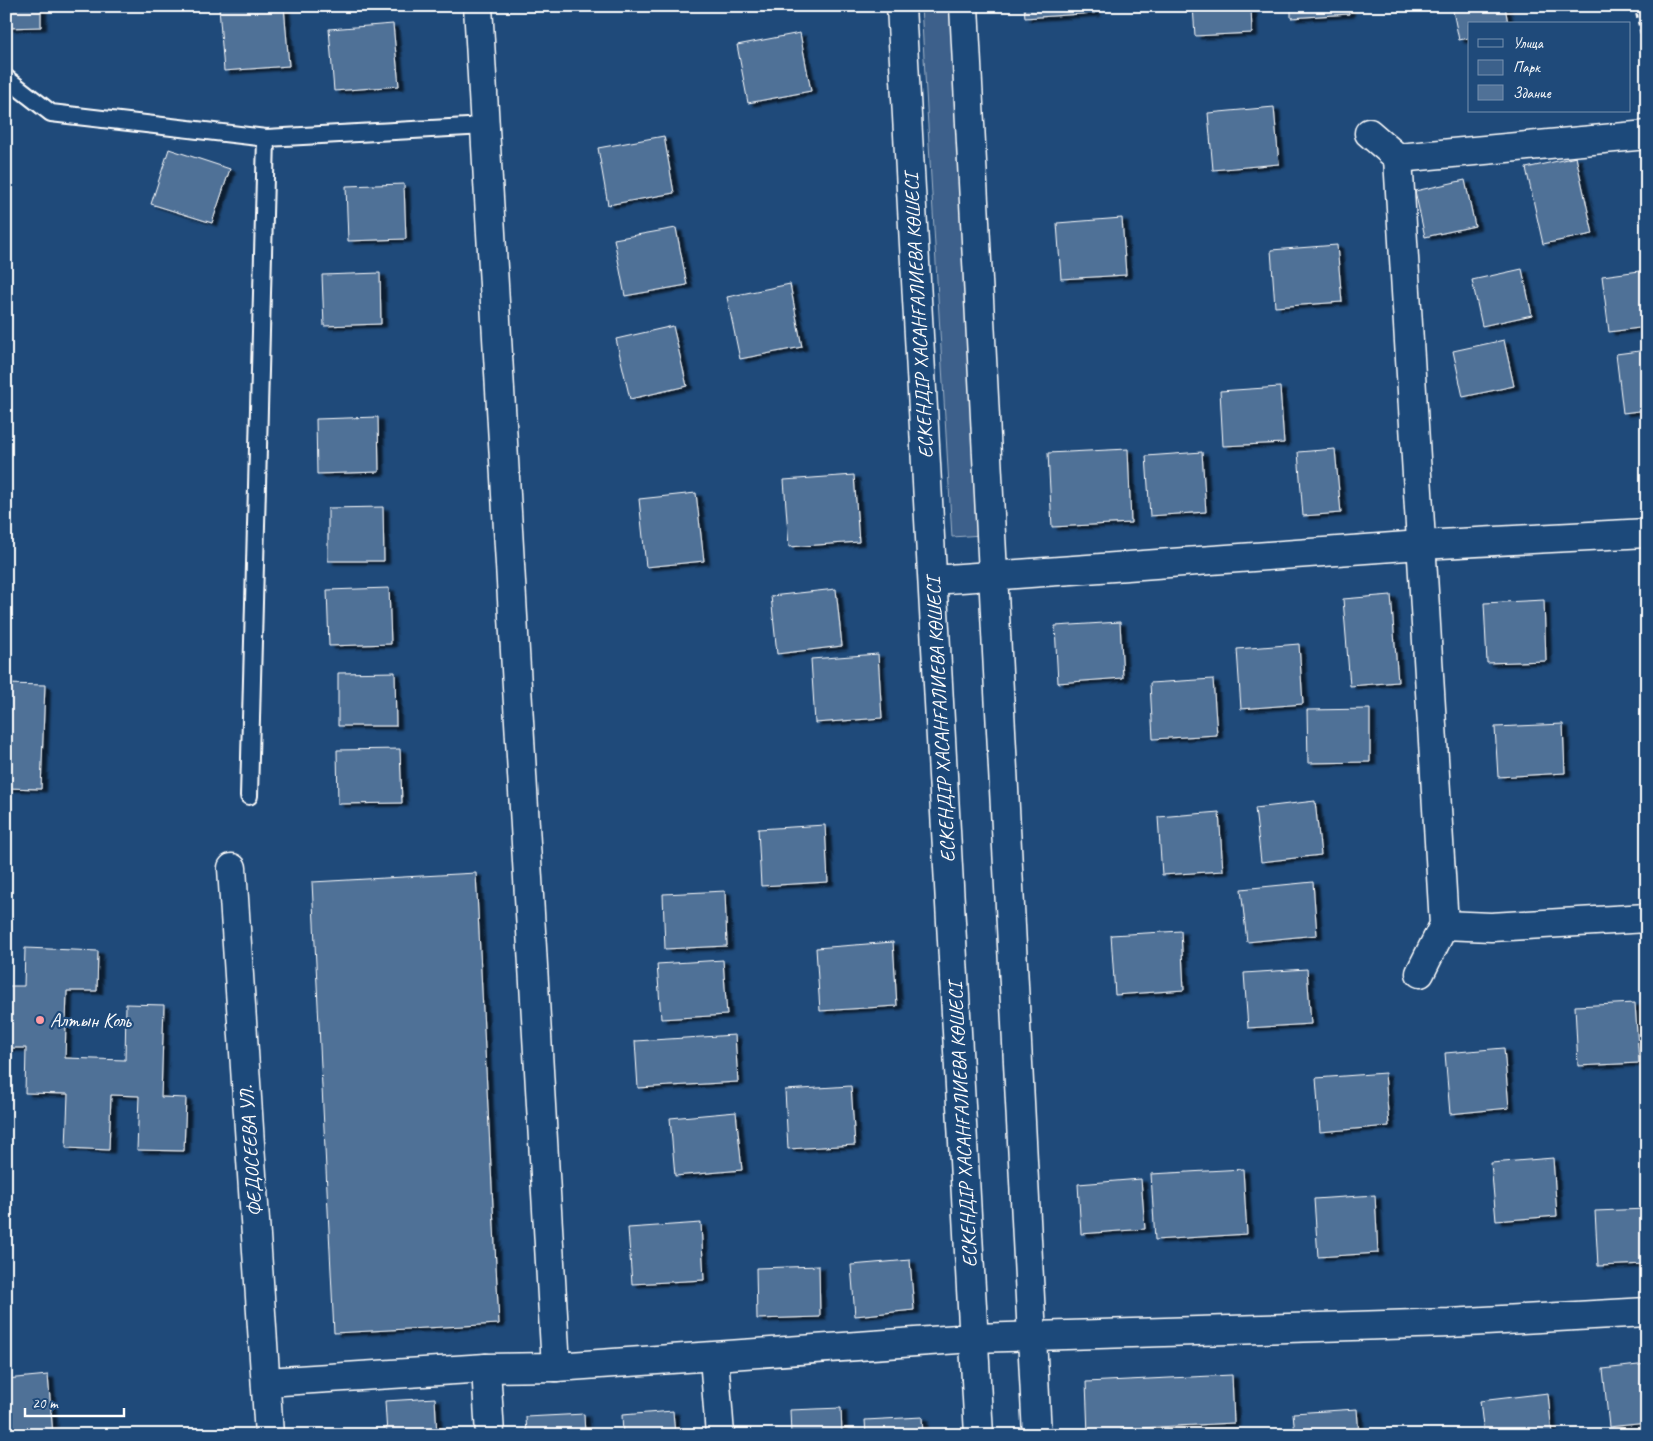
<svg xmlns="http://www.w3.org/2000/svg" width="1653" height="1441" viewBox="0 0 1653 1441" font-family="Caveat,sans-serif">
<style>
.green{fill:#3c618b;stroke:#9eb0c5}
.building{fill:#507197;stroke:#fff;filter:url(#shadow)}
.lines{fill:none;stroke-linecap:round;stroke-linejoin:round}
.service-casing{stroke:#fff;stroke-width:20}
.minor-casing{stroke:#fff;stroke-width:31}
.tertiary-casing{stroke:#fff;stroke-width:31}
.path{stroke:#fff;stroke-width:3;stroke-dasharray:4 4;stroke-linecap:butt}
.service{stroke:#1f4a7a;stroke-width:16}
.minor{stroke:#1f4a7a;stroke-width:28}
.tertiary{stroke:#1f4a7a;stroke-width:28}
.poi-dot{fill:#ff9aa2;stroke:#1f4a7a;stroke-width:2}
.labels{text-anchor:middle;stroke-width:4.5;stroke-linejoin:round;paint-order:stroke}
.street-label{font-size:20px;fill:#fff;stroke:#1f4a7a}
.poi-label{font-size:20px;fill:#fff;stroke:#1f4a7a;text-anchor:start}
</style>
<defs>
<filter id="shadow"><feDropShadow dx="5.5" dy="3" stdDeviation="1" flood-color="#0009"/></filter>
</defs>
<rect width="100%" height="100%" fill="#1f4a7a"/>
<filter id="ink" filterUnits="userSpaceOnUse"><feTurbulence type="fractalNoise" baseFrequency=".02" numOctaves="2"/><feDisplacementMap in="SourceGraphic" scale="10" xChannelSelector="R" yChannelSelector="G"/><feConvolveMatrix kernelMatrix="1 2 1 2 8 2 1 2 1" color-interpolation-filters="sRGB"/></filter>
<g filter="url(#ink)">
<polygon class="green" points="921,6 951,6 982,535 952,537"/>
<g class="building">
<polygon points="6,6 41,6 41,27 6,28"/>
<polygon points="236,6 284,6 289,66 224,71 219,8"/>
<polygon points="1024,6 1094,6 1095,13 1025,18"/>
<polygon points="1193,6 1251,6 1252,33 1195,36"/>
<polygon points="1291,6 1348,6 1349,14 1291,18"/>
<polygon points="1452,6 1505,6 1508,24 1469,24 1469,38 1459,40"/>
<polygon points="393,24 399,86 334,91 329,29"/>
<polygon points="800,33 811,91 748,103 737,45"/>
<polygon points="1274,107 1279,164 1213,170 1208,113"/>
<polygon points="664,136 674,193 608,205 598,148"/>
<polygon points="169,149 230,169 212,223 151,204"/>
<polygon points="1576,157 1593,234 1543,244 1526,168"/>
<polygon points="1465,180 1475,226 1425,237 1415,191"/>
<polygon points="404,184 406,239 348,241 346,186"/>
<polygon points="1122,218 1126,275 1061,279 1057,223"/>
<polygon points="676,228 687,285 625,296 614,239"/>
<polygon points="1337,245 1342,302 1275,307 1271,250"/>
<polygon points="1522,269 1532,315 1482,326 1472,280"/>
<polygon points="1647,270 1647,327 1609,332 1602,276"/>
<polygon points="380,273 381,324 324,326 322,275"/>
<polygon points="790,284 802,347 740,359 727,297"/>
<polygon points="673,326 687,386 630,399 616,339"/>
<polygon points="1504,340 1514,386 1463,397 1453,351"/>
<polygon points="1647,350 1647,410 1623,413 1616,354"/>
<polygon points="1280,387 1284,443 1223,446 1220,391"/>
<polygon points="378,417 379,472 317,474 316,419"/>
<polygon points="1128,449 1131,523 1052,527 1048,453"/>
<polygon points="1335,449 1341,513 1303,516 1298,452"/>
<polygon points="1202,452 1206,512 1150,516 1146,456"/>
<polygon points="854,475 859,542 789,547 784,480"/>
<polygon points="696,493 704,561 646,567 639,499"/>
<polygon points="383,507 384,561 328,561 328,508"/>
<polygon points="389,588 391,644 329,646 327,590"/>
<polygon points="836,589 842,646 777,654 771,596"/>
<polygon points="1391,595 1398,682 1350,686 1343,599"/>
<polygon points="1544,600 1546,661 1487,663 1484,603"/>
<polygon points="1120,622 1123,678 1058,683 1055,626"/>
<polygon points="1299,644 1303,704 1241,709 1237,649"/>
<polygon points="878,654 882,718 815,723 811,659"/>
<polygon points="395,672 396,726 338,726 338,673"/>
<polygon points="1213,679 1217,735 1153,739 1150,683"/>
<polygon points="6,684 45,685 41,789 6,788"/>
<polygon points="1370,709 1370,762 1308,763 1307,710"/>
<polygon points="1563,724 1565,773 1498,777 1495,727"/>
<polygon points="400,749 402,803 338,804 337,750"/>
<polygon points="1315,801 1321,855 1261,862 1255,808"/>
<polygon points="1219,812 1223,871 1162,875 1158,817"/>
<polygon points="825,825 828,882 761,886 758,829"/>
<polygon points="476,873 499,1324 334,1333 312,882"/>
<polygon points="1313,882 1317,935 1247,942 1241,889"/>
<polygon points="725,891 727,946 665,949 663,894"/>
<polygon points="1181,931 1184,990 1115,995 1111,935"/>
<polygon points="893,942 897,1006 820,1011 816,948"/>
<polygon points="25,948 98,951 97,991 67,991 65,1058 125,1060 126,1004 164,1005 161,1097 186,1098 184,1151 137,1150 139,1096 111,1095 109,1150 66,1148 68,1094 25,1093 26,1048 6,1048 6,986 24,986"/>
<polygon points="723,960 727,1015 661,1019 657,964"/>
<polygon points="1307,969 1311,1024 1248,1028 1244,973"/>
<polygon points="1635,1003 1639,1063 1578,1066 1575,1006"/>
<polygon points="735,1035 738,1082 638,1088 635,1041"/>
<polygon points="1504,1048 1509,1108 1450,1114 1445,1053"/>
<polygon points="1385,1073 1389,1126 1320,1132 1316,1078"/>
<polygon points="851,1086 855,1145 788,1149 785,1090"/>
<polygon points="736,1112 742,1170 675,1176 670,1118"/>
<polygon points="1553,1158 1557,1216 1496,1221 1491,1163"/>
<polygon points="1243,1169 1247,1234 1155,1240 1151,1174"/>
<polygon points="1141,1179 1145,1229 1081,1234 1078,1184"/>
<polygon points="1375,1195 1378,1253 1318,1257 1314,1199"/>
<polygon points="1647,1209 1647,1264 1598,1266 1595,1211"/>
<polygon points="701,1223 704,1280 632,1284 628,1228"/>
<polygon points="910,1260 914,1310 855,1316 851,1265"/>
<polygon points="819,1266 820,1317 757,1319 756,1268"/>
<polygon points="1647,1364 1647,1423 1609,1427 1603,1369"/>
<polygon points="48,1375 53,1435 6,1435 6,1379"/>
<polygon points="1232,1375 1234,1423 1121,1429 1121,1435 1088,1435 1086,1382"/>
<polygon points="1548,1393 1552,1435 1484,1435 1480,1401"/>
<polygon points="435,1398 437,1435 387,1435 385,1401"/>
<polygon points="841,1408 842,1435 791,1435 790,1410"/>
<polygon points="1357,1409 1359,1435 1295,1435 1293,1413"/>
<polygon points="673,1411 675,1435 623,1435 622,1415"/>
<polygon points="584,1414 585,1435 527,1435 526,1417"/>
<polygon points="922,1417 923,1435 866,1435 865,1420"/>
</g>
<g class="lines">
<g class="service-casing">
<g id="service">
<polyline points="6,78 51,113 266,138 486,126"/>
<polyline points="249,796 266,138"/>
</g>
</g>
<g class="minor-casing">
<g id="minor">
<polyline points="478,6 556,1367"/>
<polyline points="1369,133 1398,158 1444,925 1420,973"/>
<polyline points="1398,158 1647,135"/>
<polyline points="933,580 1421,545 1647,533"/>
<polyline points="232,868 269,1435"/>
<polyline points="1444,925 1491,927 1647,918"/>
<polyline points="714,1357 720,1435"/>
<polyline points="486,1368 490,1435"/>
<polyline points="266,1382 486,1368 556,1367 973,1338 1449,1323 1647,1312"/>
</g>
</g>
<g class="tertiary-casing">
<g id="tertiary">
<polyline points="901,6 979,1435"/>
<polyline points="964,6 1037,1435"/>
</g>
</g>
<polyline class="path" points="1635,6 1647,61"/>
<use href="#service" class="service"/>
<use href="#minor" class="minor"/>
<use href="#tertiary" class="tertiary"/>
</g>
</g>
<circle class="poi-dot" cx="40" cy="1020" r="5"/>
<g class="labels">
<g class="street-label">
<text transform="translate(918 316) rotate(-93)" y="7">ЕСКЕНДІР ХАСАНҒАЛИЕВА КӨШЕСІ</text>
<text transform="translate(940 720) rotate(-93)" y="7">ЕСКЕНДІР ХАСАНҒАЛИЕВА КӨШЕСІ</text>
<text transform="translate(962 1125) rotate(-93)" y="7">ЕСКЕНДІР ХАСАНҒАЛИЕВА КӨШЕСІ</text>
<text transform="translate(250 1151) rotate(-94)" y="7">ФЕДОСЕЕВА УЛ.</text>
</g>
<g class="poi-label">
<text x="50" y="1027">Алтын Коль</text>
</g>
</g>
<rect width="1653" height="1441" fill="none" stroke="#1f4a7a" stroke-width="25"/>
<rect x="12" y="12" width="1628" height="1416" fill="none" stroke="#fff" stroke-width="2" filter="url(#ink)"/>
<rect x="1468" y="22" width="162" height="90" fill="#1f4a7a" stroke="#7992af"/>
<rect x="1478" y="39" width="25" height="8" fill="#1f4a7a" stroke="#7992af"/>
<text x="1513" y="48" font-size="15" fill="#ffffff">Улица</text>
<rect x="1478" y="60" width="25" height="15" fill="#3c618b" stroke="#7992af"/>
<text x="1513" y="72" font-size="15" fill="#ffffff">Парк</text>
<rect x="1478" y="85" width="25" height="15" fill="#507197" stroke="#7992af"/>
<text x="1513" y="98" font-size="15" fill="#ffffff">Здание</text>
<path d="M25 1408v8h99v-8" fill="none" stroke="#ffffff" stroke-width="2.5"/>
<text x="32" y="1408" font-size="15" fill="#ffffff" stroke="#1f4a7a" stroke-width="4" paint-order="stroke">20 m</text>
</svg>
